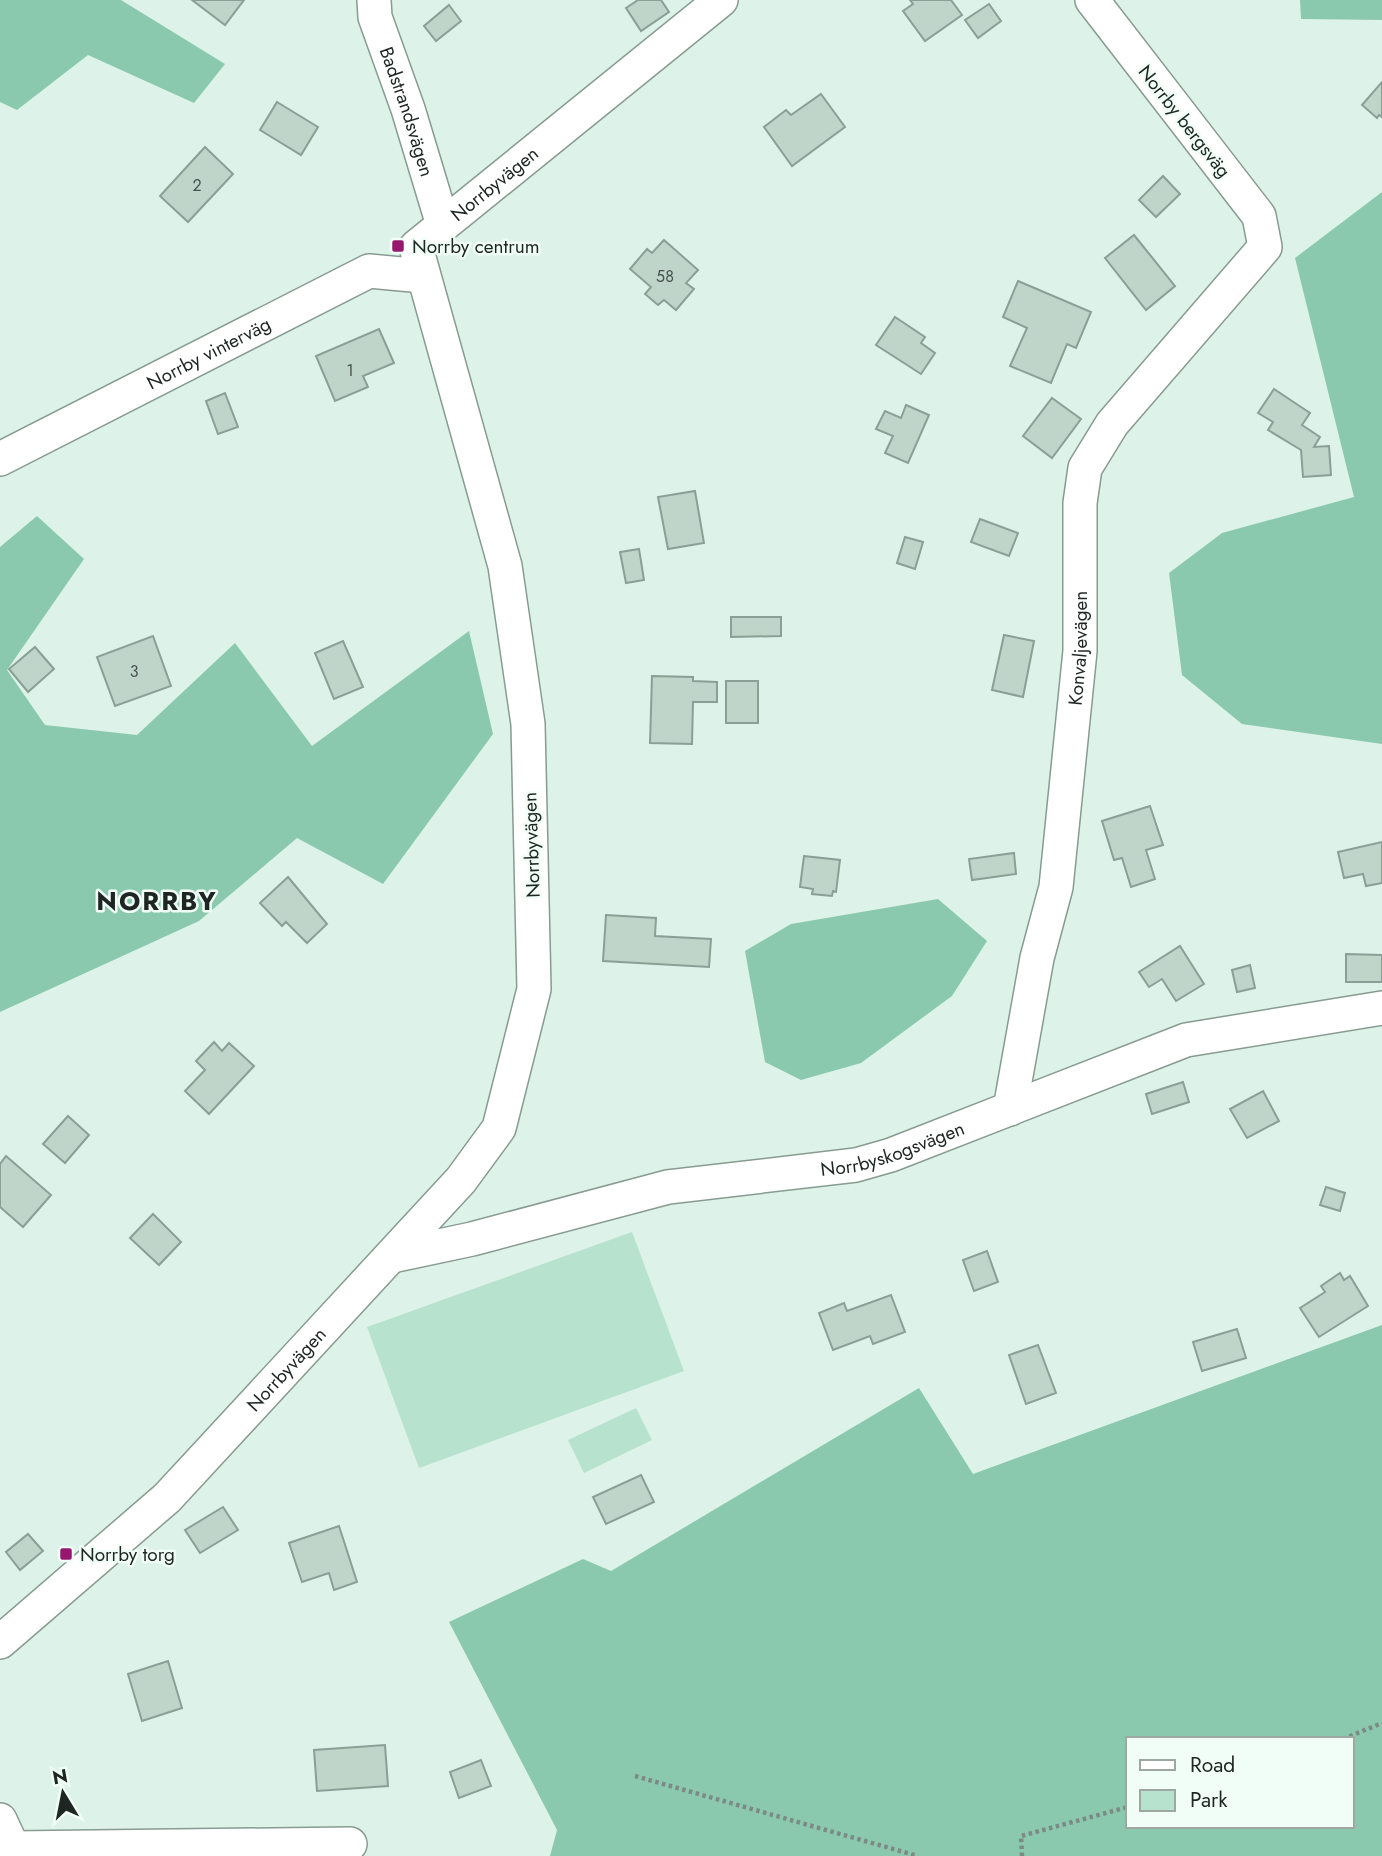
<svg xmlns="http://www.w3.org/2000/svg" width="1382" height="1856" viewBox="0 0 1382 1856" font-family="Jost,sans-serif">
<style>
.green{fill:#b6e2ce}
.forest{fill:#8bc9ae;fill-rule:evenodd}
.building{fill:#bfd5ca;stroke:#8a9f95;stroke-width:2}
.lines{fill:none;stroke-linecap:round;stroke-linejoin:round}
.minor-casing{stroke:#879b91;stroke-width:36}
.path{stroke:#7b8a84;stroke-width:4.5;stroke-dasharray:3.5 3.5;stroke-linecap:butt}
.minor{stroke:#fff;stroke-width:33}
.poi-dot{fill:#97176e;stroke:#f1fef8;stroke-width:2.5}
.labels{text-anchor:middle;stroke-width:5;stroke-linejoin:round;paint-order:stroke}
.number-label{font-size:16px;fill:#46524d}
.street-label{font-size:19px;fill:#1e2623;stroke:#f1fef8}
.poi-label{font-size:19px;fill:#1e2623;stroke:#f1fef8;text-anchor:start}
.district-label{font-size:26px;font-weight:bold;letter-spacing:2px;fill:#1e2623;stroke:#f1fef8}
</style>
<rect width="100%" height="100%" fill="#ddf3e9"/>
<g class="green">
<polygon points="632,1232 684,1371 419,1468 367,1327"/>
<polygon points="636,1408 652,1440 584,1473 568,1440"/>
</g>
<g class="forest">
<polygon points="0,0 121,0 225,64 194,103 88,55 17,110 0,102"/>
<polygon points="1300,0 1382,0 1382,20 1301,19"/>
<polygon points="1382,192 1382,744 1242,724 1182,675 1169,573 1222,533 1354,497 1295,258"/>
<polygon points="37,516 84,559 7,670 45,725 137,735 235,643 312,746 469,631 493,734 383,884 297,838 199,921 0,1012 0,547"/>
<polygon points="938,899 987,941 952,996 861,1063 801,1080 765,1062 745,951 791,924"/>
<path d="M1382,1325V1856H550L557,1830L449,1622L583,1559L611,1571L919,1388L973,1474ZM1128,1739H1352V1826H1128Z"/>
</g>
<g class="building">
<polygon points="192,0 244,0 225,25"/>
<polygon points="638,0 661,0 669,12 641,31 626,8"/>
<polygon points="910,0 951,0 962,15 925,41 903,11 913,4"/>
<polygon points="989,4 1001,21 978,38 965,20"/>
<polygon points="449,5 461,21 436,41 424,26"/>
<polygon points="1382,82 1382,117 1379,115 1377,118 1362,105"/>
<polygon points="821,94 845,127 792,166 764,127 786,110 791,115"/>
<polygon points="277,102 318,127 301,155 260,130"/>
<polygon points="205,147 233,174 188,222 160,196"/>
<polygon points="1163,176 1180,194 1156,217 1139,200"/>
<polygon points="1134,235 1175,286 1146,310 1105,258"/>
<polygon points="664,240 698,270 686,283 694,289 676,310 664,300 658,305 645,294 651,287 630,269 647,249 652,253"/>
<polygon points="1018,281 1091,312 1076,348 1067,344 1051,383 1010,366 1027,328 1003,317"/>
<polygon points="895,317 925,337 921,343 935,353 921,374 876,345"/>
<polygon points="379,329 394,363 363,376 368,387 335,401 316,356"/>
<polygon points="1274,389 1310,413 1302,425 1320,437 1314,447 1329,446 1331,475 1303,477 1301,450 1268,430 1273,422 1258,413"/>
<polygon points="225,393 238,427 218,434 206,401"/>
<polygon points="1052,398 1081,419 1052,458 1023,436"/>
<polygon points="906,405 929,415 908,463 885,453 893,436 876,429 885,411 901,418"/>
<polygon points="695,491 704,543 668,549 658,497"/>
<polygon points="980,519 1018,533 1009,556 971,542"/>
<polygon points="905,537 923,542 915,569 897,563"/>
<polygon points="639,549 644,580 626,583 620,552"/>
<polygon points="731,617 781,617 781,636 731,637"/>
<polygon points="1004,635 1034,641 1023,697 992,690"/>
<polygon points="153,636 171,686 115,706 97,657"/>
<polygon points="343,641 363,687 334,699 315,653"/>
<polygon points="35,647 54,669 28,692 9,669"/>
<polygon points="652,676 693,677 693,681 717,682 717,702 693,702 692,744 650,743"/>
<rect x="726" y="681" width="32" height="42"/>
<polygon points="1150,806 1163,845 1146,850 1155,879 1131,887 1122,858 1114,860 1102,821"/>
<polygon points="1382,842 1382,883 1366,886 1363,874 1344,878 1338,852"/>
<polygon points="1014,853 1016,874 972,880 969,859"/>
<polygon points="804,856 840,860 836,892 833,891 832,896 812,894 813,889 800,887"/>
<polygon points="288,877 327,924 307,943 286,922 282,926 260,903"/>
<polygon points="606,915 656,918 655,936 711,939 709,967 603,961"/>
<polygon points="1180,946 1204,984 1176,1001 1162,979 1149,987 1139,972"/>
<polygon points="1346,954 1382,955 1382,982 1346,982"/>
<polygon points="1250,965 1255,988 1237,992 1232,970"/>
<polygon points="214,1042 222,1051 229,1043 254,1066 209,1114 185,1091 205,1070 196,1061"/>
<polygon points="1183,1082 1189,1102 1152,1114 1146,1094"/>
<polygon points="1263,1091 1279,1121 1247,1138 1230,1109"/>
<polygon points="68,1116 89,1135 65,1163 43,1144"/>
<polygon points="6,1156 51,1195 23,1227 0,1207 0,1164"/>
<polygon points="1326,1187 1345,1193 1340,1211 1320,1205"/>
<polygon points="153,1214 181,1242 159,1265 130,1238"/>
<polygon points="987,1251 998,1282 974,1291 963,1260"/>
<polygon points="1340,1273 1344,1280 1350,1276 1368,1306 1319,1337 1300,1308 1325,1292 1321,1286"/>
<polygon points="891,1295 905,1332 873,1344 870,1336 833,1350 819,1313 844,1303 847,1311"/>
<polygon points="1237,1329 1246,1358 1202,1371 1193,1342"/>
<polygon points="1038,1345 1056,1393 1026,1404 1009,1355"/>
<polygon points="641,1475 654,1502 606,1524 593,1497"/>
<polygon points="223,1507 238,1530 200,1553 185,1530"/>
<polygon points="339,1526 357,1582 334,1590 329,1573 302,1582 289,1543"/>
<polygon points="28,1534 43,1551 20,1570 6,1552"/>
<polygon points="168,1661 182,1708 142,1721 128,1674"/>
<polygon points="385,1745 388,1786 317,1791 314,1750"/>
<polygon points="481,1760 491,1786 459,1798 450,1772"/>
</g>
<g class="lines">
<g class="minor-casing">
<g id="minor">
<path id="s1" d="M374,0L375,17L408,109L443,225"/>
<path id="s2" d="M0,459L369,271L423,276"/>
<path id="s3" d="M1010,1109L1037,958L1056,887L1080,651V503L1085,468L1112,424L1265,247L1259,216L1092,0"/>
<path id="s4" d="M392,1256L472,1239L668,1187L856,1165L891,1155L1186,1040L1382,1008"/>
<path id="s5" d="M0,1642L167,1498L461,1180L499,1128L534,989L528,724L505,566L416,247L721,0"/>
<polyline points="0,1820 13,1848 12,1856"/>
<polyline points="13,1848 350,1844"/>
</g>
</g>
<g class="path">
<polyline points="1343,1739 1382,1723"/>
<polyline points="635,1776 918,1856"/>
<polyline points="1022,1856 1021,1836 1128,1807"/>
</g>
<use href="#minor" class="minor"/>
</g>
<g class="poi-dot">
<rect x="391" y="239" width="14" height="14" rx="3.5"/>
<rect x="59" y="1547" width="14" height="14" rx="3.5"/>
</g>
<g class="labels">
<g class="number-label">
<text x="197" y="191">2</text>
<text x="665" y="282">58</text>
<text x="350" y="376">1</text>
<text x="134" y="677">3</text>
</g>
<g class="street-label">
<text dy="7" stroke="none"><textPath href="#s1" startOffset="117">Badstrandsvägen</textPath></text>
<text transform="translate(1185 121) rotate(52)" y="7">Norrby bergsväg</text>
<text dy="7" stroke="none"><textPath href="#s5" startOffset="1718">Norrbyvägen</textPath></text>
<text dy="7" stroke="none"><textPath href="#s2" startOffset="234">Norrby vinterväg</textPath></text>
<text dy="7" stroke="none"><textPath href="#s3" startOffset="467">Konvaljevägen</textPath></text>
<text transform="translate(531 845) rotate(-92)" y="7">Norrbyvägen</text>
<text dy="7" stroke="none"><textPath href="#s4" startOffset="513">Norrbyskogsvägen</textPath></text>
<text dy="7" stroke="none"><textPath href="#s5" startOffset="396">Norrbyvägen</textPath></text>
</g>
<g class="poi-label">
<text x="412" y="253">Norrby centrum</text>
<text x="80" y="1561">Norrby torg</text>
</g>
<g class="district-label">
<text x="157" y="910">NORRBY</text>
</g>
</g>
<rect x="1126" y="1737" width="228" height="91" fill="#f1fef8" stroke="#9da8a3" stroke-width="2"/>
<rect x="1140" y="1760" width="35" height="10" fill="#ffffff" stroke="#9da8a3" stroke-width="2"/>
<text x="1190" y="1772" font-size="21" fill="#1e2623">Road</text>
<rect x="1140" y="1790" width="35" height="21" fill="#b6e2ce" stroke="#9da8a3" stroke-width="2"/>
<text x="1190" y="1807" font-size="21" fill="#1e2623">Park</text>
<g transform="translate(63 1793) rotate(350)" stroke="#f1fef8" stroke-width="5" paint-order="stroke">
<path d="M0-5L12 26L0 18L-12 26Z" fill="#1e2623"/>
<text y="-10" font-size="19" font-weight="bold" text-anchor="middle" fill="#1e2623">N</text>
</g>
</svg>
